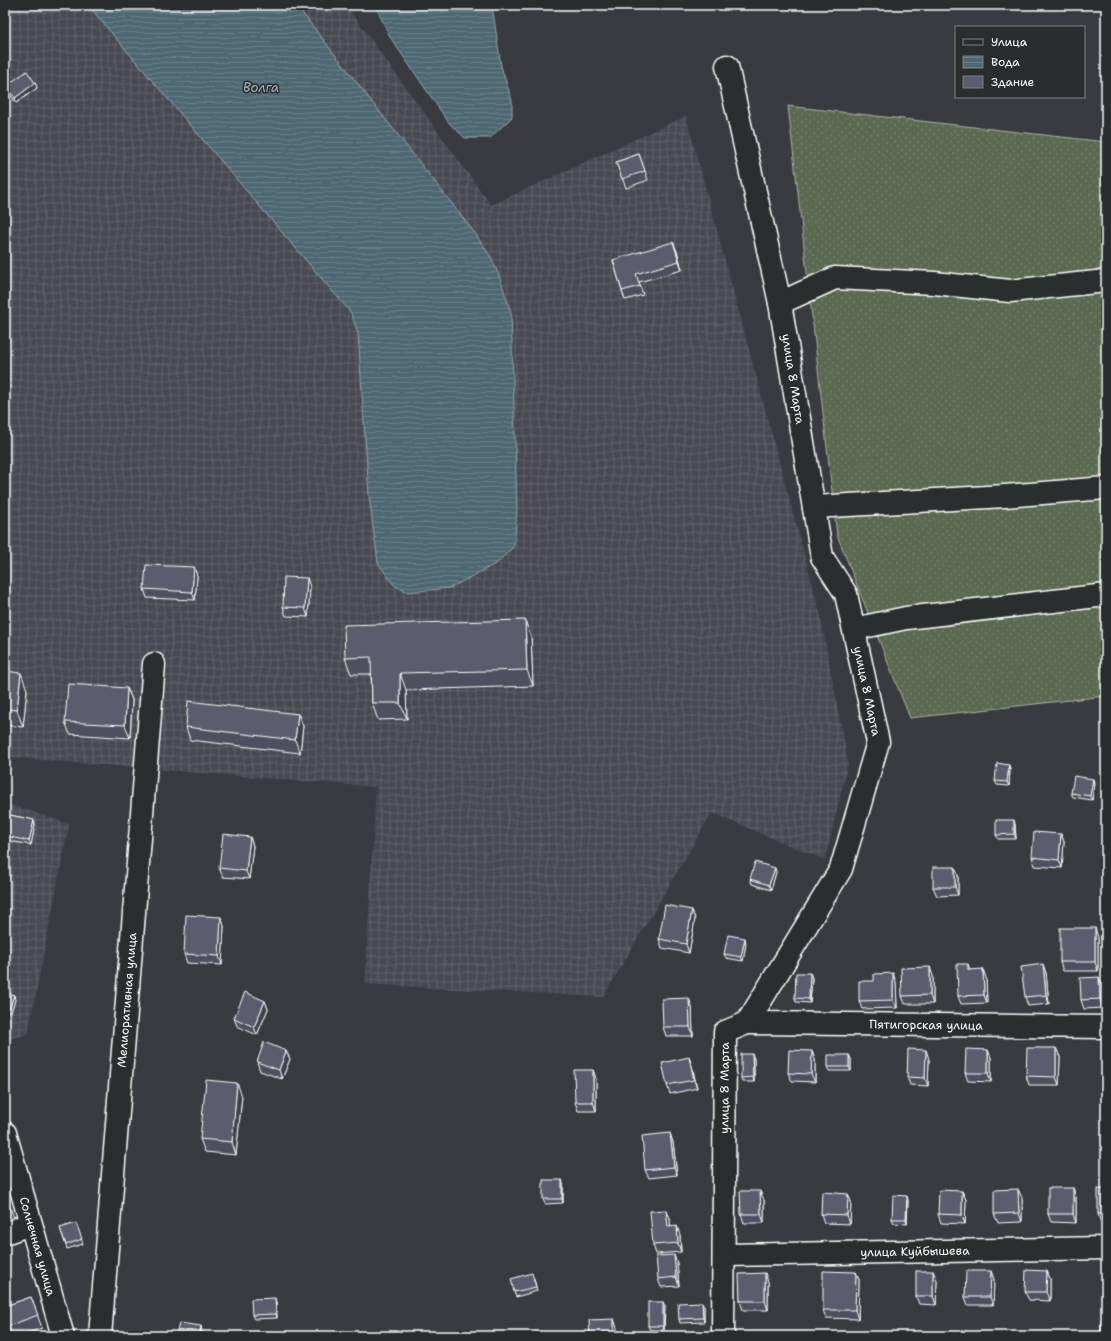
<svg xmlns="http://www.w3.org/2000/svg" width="1111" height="1341" viewBox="0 0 1111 1341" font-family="'Shantell Sans',sans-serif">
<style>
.industrial{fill:url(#industrial-grid)}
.grass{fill:url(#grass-dots);stroke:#adb4a8}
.water{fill:url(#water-rules);stroke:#95a4ab}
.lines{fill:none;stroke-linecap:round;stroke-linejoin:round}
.minor-casing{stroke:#fff;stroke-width:25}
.minor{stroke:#2a2d2e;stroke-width:22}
.wall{fill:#4f4f5f;stroke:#fff}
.shaded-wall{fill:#40404d;stroke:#fff}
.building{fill:#5c5c6e;stroke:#fff}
.labels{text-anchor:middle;stroke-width:3;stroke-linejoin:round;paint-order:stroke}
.street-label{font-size:12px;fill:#fff;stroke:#2a2d2e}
.water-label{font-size:13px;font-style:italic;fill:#a6b4b9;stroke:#2a2d2e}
</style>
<defs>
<pattern id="industrial-grid" width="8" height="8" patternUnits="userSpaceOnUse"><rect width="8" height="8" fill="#484952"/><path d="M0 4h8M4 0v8" fill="none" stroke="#63646c"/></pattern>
<pattern id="grass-dots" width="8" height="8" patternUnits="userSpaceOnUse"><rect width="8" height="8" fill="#5b6951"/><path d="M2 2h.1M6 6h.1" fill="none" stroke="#74806b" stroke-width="1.8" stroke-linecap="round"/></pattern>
<pattern id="water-rules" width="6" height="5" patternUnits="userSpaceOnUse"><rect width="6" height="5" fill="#4e6873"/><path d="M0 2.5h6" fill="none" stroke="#697f88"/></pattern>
</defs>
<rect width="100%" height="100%" fill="#393b41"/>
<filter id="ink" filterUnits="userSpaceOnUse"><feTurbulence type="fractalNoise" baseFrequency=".025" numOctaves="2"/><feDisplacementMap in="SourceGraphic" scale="8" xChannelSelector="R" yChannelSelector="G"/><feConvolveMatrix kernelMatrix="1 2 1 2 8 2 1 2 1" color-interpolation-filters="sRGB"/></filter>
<g filter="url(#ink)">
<g class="industrial">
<polygon points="5,5 346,5 491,205 686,116 820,613 848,763 825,860 712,813 603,997 365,984 376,787 5,757"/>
<polygon points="5,803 69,824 28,1034 5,1040"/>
</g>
<polygon class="grass" points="788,106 1106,142 1106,696 910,718 837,535"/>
<g class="water">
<polygon points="89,5 296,5 474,232 491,257 500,278 511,313 517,509 514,546 497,563 450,588 408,592 394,585 378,563 369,496 358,333 351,313 97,16"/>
<polygon points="375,5 492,5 501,66 512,101 512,117 490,138 465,138 449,123 390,37"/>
</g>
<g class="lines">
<g class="minor-casing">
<g id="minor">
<polyline points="780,303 835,278 934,283 1010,291 1106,281"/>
<polyline points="814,507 1005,496 1106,488"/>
<polyline points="854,629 906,618 1106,595"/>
<path id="s1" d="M747,1023L1106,1027"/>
<path id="s2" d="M5,1133L63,1336"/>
<polyline points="5,1233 30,1224"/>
<path id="s3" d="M724,1255L1106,1248"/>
<path id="s4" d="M100,1336L154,664"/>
<path id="s5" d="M723,1336L725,1032L747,1023L841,869L878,742L846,594L822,557L780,303L727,66"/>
</g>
</g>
<use href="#minor" class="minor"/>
</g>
<g class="wall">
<polygon points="35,83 37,88 16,103 7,90 6,86"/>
<polygon points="639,154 648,180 626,188 616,162"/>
<polygon points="677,251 682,270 639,282 643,295 625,300 622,291 613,260"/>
<polygon points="194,567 197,576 195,600 147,598 144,589"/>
<polygon points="310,587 308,617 286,616 283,607"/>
<polygon points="531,637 533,686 406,690 407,719 378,720 372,703 371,674 351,674 345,658"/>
<polygon points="5,671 27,690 23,727 5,725"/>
<polygon points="127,688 132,700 130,738 70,734 65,722"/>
<polygon points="298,714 303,726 300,753 190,740 186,727"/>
<polygon points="1009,765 1010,769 1009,786 997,785 995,781"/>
<polygon points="1093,779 1094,783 1092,800 1073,797 1071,793"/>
<polygon points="5,814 34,820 35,824 31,845 5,840"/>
<polygon points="1015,824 1016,839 998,839 996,835"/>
<polygon points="1061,834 1064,842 1062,868 1035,866 1032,857"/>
<polygon points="250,837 253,846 249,879 223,877 219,868"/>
<polygon points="776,872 771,890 752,884 750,879"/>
<polygon points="958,875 958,895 937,896 933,887"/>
<polygon points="692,910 695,919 689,953 662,948 659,939"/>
<polygon points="221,917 224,926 222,965 187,963 184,954"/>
<polygon points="1098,937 1098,971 1063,971 1060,962"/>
<polygon points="746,943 743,961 726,958 724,954"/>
<polygon points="968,964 970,970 986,978 987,1003 961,1004 958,996"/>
<polygon points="810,973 812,978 810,1003 796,1002 795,998"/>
<polygon points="1046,973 1049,1004 1028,1006 1025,997"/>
<polygon points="933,976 933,1004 905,1004 902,996"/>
<polygon points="1099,977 1102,985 1103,1008 1084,1009 1081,1000"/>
<polygon points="874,981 896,982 897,1008 862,1009 859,1001"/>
<polygon points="5,992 15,1000 7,1023 5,1023"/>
<polygon points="265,1001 268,1009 257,1035 237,1026 234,1018"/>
<polygon points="692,1007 693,1036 666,1036 663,1027"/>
<polygon points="1056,1048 1060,1057 1059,1085 1029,1085 1026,1076"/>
<polygon points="988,1050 991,1058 991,1082 968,1081 965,1073"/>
<polygon points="286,1051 290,1059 282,1079 260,1071 257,1062"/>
<polygon points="812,1051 815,1060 815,1082 792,1081 788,1073"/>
<polygon points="752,1054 754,1059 754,1082 742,1082 741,1078"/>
<polygon points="849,1055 851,1059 851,1071 829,1071 828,1067"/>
<polygon points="689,1057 692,1066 697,1088 670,1094 667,1085"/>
<polygon points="929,1059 928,1086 910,1085 907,1077"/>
<polygon points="593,1070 596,1079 596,1111 578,1111 575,1102"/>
<polygon points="242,1096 236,1155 205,1152 200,1139"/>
<polygon points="673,1142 677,1175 649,1178 645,1170"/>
<polygon points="562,1180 563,1184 563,1203 545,1204 543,1199"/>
<polygon points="1073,1188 1076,1197 1076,1223 1051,1222 1048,1214"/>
<polygon points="1106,1189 1106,1223 1101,1223 1098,1214"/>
<polygon points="962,1191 966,1200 965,1224 941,1223 938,1214"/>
<polygon points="5,1193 14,1218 5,1221"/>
<polygon points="848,1194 851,1202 850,1224 824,1223 821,1214"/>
<polygon points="1022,1198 1022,1222 998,1223 994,1214"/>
<polygon points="764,1200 764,1223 744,1223 741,1214"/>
<polygon points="908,1200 907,1224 894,1223 892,1219"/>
<polygon points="666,1210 670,1218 670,1227 680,1235 681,1252 656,1254 653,1245"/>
<polygon points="76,1223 83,1244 67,1249 60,1228"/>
<polygon points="677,1263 679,1286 661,1287 658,1279"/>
<polygon points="991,1271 994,1280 993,1305 968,1305 965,1297"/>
<polygon points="1047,1271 1050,1279 1050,1301 1029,1300 1025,1292"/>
<polygon points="856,1272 859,1280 858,1319 826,1318 823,1310"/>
<polygon points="1106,1274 1106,1314 1103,1307"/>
<polygon points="534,1278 537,1291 516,1297 514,1292"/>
<polygon points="937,1280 936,1305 919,1304 916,1296"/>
<polygon points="768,1282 768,1310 743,1310 740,1301"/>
<polygon points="31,1297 42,1328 20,1336 5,1336 5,1306"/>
<polygon points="276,1302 277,1318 254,1319 252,1315"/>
<polygon points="665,1306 664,1330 650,1330 648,1326"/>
<polygon points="704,1306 704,1322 680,1323 679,1319"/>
</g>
<g class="shaded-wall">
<polygon points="35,83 37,88 16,103 15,98"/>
<polygon points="673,242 677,251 682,270 679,261"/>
<polygon points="194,567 197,576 195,600 192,592"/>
<polygon points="307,578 310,587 308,617 305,608"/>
<polygon points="525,620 531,637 533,686 527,670"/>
<polygon points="21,673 27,690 23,727 17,710"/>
<polygon points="400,673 406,690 407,719 400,703"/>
<polygon points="127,688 132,700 130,738 125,725"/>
<polygon points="298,714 303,726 300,753 295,740"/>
<polygon points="1009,765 1010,769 1009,786 1007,782"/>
<polygon points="1093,779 1094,783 1092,800 1090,796"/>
<polygon points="34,820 35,824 31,845 29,841"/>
<polygon points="1014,820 1015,824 1016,839 1014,834"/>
<polygon points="1061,834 1064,842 1062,868 1059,860"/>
<polygon points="250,837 253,846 249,879 246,871"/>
<polygon points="955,867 958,875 958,895 955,887"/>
<polygon points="775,868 776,872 771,890 769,885"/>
<polygon points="692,910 695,919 689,953 686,944"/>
<polygon points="221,917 224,926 222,965 219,956"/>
<polygon points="1095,928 1098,937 1098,971 1095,962"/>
<polygon points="745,938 746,943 743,961 741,957"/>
<polygon points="5,952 6,956 5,960"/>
<polygon points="1043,964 1046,973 1049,1004 1046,995"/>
<polygon points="930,967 933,976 933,1004 930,995"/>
<polygon points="983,969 986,978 987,1003 984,995"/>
<polygon points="810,973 812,978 810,1003 809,999"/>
<polygon points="893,973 896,982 897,1008 893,1000"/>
<polygon points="1099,977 1102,985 1103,1008 1100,999"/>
<polygon points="14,995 15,1000 7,1023 6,1019"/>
<polygon points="689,998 692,1007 693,1036 690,1027"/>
<polygon points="265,1001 268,1009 257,1035 254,1027"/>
<polygon points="1056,1048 1060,1057 1059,1085 1056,1077"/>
<polygon points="926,1050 929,1059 928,1086 925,1078"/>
<polygon points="988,1050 991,1058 991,1082 988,1073"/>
<polygon points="286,1051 290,1059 282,1079 279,1070"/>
<polygon points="812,1051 815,1060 815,1082 811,1074"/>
<polygon points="752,1054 754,1059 754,1082 753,1077"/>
<polygon points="849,1055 851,1059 851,1071 849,1067"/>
<polygon points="689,1057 692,1066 697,1088 694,1080"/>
<polygon points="593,1070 596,1079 596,1111 593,1102"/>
<polygon points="237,1083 242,1096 236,1155 232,1142"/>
<polygon points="670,1133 673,1142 677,1175 674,1167"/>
<polygon points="562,1180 563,1184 563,1203 562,1199"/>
<polygon points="1073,1188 1076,1197 1076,1223 1073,1214"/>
<polygon points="1018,1189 1022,1198 1022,1222 1019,1213"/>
<polygon points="760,1191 764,1200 764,1223 761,1214"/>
<polygon points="962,1191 966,1200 965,1224 962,1215"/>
<polygon points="848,1194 851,1202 850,1224 847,1215"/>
<polygon points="907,1196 908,1200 907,1224 906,1219"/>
<polygon points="666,1210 670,1218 671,1236 668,1227"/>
<polygon points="677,1226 680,1235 681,1252 678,1243"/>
<polygon points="674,1255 677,1263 679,1286 676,1277"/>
<polygon points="933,1271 937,1280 936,1305 933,1296"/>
<polygon points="991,1271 994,1280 993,1305 990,1297"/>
<polygon points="1047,1271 1050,1279 1050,1301 1046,1292"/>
<polygon points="856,1272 859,1280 858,1319 855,1310"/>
<polygon points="765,1273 768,1282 768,1310 765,1301"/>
<polygon points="275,1298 276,1302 277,1318 276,1314"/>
<polygon points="663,1302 665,1306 664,1330 663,1326"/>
<polygon points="702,1302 704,1306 704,1322 703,1318"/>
<polygon points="614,1319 617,1328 617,1336 614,1336"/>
<polygon points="201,1326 202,1331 201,1336 199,1336"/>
</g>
<g class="building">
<polygon points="27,71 35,83 15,98 6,86"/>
<polygon points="639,154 645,171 622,179 616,162"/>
<polygon points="673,242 679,261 636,274 640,286 622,291 613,260"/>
<polygon points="146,565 194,567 192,592 144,589"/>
<polygon points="284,577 307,578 305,608 283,607"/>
<polygon points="525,620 527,670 400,673 400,703 372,703 371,657 345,658 344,625"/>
<polygon points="5,671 21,673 17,710 5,709"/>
<polygon points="68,684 127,688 125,725 65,722"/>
<polygon points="188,701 298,714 295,740 186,727"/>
<polygon points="997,763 1009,765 1007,782 995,781"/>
<polygon points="1074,776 1093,779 1090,796 1071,793"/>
<polygon points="5,814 34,820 29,841 5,836"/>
<polygon points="996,820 1014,820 1014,834 996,835"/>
<polygon points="1034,832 1061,834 1059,860 1032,857"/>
<polygon points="223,834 250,837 246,871 219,868"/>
<polygon points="755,862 775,868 769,885 750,879"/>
<rect x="933" y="867" width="22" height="20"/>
<polygon points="665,905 692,910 686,944 659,939"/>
<polygon points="186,915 221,917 219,956 184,954"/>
<rect x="1060" y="928" width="35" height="34"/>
<polygon points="728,935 745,938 741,957 724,954"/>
<polygon points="957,964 968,964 968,970 983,969 984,995 958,996"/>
<polygon points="1043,964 1046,995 1025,997 1021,967"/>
<polygon points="930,967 930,995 902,996 901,968"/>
<polygon points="796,973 810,973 809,999 795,998"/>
<polygon points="893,973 893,1000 859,1001 859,981 874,981 874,974"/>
<polygon points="1099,977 1100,999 1081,1000 1080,978"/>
<polygon points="5,992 14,995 6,1019 5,1019"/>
<polygon points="245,992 265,1001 254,1027 234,1018"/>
<polygon points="689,998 690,1027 663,1027 662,999"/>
<polygon points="264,1042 286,1051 279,1070 257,1062"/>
<polygon points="1027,1048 1056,1048 1056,1077 1026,1076"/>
<polygon points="908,1049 926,1050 925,1078 907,1077"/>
<polygon points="966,1049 988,1050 988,1073 965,1073"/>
<polygon points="789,1050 812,1051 811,1074 788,1073"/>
<polygon points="741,1054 752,1054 753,1077 741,1078"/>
<rect x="828" y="1055" width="21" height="12"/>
<polygon points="689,1057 694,1080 667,1085 662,1063"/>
<polygon points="574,1070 593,1070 593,1102 575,1102"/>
<polygon points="206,1080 237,1083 232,1142 200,1139"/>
<polygon points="670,1133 674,1167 645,1170 642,1136"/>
<rect x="543" y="1180" width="19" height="19"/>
<rect x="1048" y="1188" width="25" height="26"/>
<polygon points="1018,1189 1019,1213 994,1214 994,1190"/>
<rect x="1098" y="1189" width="8" height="25"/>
<polygon points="939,1190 962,1191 962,1215 938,1214"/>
<polygon points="740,1191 760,1191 761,1214 741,1214"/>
<polygon points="822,1192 848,1194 847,1215 821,1214"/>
<polygon points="5,1193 8,1201 5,1202"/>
<polygon points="893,1195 907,1196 906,1219 892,1219"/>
<polygon points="666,1210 668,1227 677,1226 678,1243 653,1245 650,1211"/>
<polygon points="76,1223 82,1239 66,1245 60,1228"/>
<polygon points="674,1255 676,1277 658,1279 656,1256"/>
<polygon points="1026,1270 1047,1271 1046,1292 1025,1292"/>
<polygon points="823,1271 856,1272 855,1310 823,1310"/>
<rect x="916" y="1271" width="17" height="25"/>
<polygon points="966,1271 991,1271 990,1297 965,1297"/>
<polygon points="532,1273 536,1287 514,1292 511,1279"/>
<polygon points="765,1273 765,1301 740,1301 739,1274"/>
<polygon points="1105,1274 1106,1274 1106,1307 1103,1307"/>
<polygon points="31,1297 38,1315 8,1326 12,1336 5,1336 5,1306"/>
<polygon points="275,1298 276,1314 252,1315 251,1299"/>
<rect x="648" y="1302" width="15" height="24"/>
<polygon points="702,1302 703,1318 679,1319 678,1303"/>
<polygon points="614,1319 614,1336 590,1336 589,1320"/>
<rect x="1101" y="1320" width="5" height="16"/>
<polygon points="179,1323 201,1326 199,1336 176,1336"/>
</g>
</g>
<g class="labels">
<g class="street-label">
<text transform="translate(793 379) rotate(81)" y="4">улица 8 Марта</text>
<text transform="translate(867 691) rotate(78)" y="4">улица 8 Марта</text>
<text dy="4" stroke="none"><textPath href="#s4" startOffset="337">Мелиоративная улица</textPath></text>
<text dy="4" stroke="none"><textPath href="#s1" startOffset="179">Пятигорская улица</textPath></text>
<text dy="4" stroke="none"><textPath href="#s5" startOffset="248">улица 8 Марта</textPath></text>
<text dy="4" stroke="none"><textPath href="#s2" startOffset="118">Солнечная улица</textPath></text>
<text dy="4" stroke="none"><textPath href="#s3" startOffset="191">улица Куйбышева</textPath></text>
</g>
<g class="water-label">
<text x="261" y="92">Волга</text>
</g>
</g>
<rect width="1111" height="1341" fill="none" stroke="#2a2d2e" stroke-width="20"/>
<rect x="10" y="10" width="1091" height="1321" fill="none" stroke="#fff" stroke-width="1.5" filter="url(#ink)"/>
<rect x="955" y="26" width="130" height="72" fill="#2a2d2e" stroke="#7f8182"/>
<rect x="963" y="39" width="20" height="6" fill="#2a2d2e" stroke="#7f8182"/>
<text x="991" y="46" font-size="12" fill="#ffffff">Улица</text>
<rect x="963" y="56" width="20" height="12" fill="url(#water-rules)" stroke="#7f8182"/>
<text x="991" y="66" font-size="12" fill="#ffffff">Вода</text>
<rect x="963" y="76" width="20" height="12" fill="#5c5c6e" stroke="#7f8182"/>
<text x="991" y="86" font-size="12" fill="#ffffff">Здание</text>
</svg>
